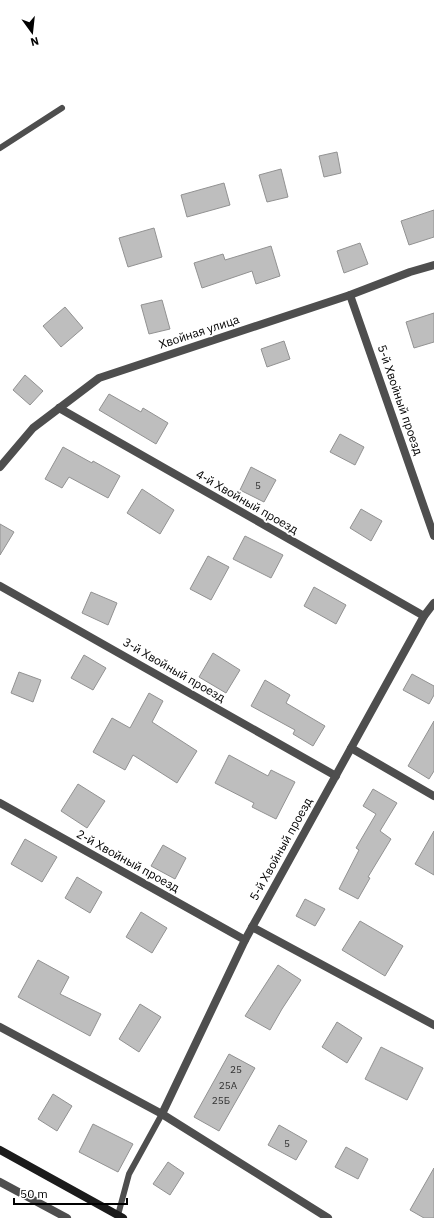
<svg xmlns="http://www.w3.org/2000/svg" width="434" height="1218" viewBox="0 0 434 1218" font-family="'IBM Plex Sans',sans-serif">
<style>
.building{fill:#bebebe;stroke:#929292}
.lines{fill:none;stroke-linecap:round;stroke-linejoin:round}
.lane{stroke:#4e4e4e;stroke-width:6}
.street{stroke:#4e4e4e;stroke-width:8}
.secondary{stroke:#1b1b1b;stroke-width:8}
.labels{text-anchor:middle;stroke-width:4;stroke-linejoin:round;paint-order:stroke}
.number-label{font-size:10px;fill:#303030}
.street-label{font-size:12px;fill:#000;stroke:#fff}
</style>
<rect width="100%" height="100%" fill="#fff"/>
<g class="building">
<polygon points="337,152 341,173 324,177 319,156"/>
<polygon points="281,169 288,197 267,202 259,175"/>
<polygon points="224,183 230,205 187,217 181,195"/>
<polygon points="434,210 434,237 409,245 401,221"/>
<polygon points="154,228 162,257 128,267 119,238"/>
<polygon points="360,243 368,264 344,273 337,251"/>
<polygon points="271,246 280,276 256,284 252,271 202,288 194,263 223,254 225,260"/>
<polygon points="162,300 170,329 149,334 141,305"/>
<polygon points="65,307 83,328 61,347 43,326"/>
<polygon points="434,313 434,342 414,348 406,322"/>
<polygon points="284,341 290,359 267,367 261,349"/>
<polygon points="25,375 43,391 30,405 13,390"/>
<polygon points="109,394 141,412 143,408 168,423 156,444 99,410"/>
<polygon points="340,434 364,447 355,465 330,452"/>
<polygon points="63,447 92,463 93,461 120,476 108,498 69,477 62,488 45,479"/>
<polygon points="251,467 276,480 264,502 240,490"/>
<polygon points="142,489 174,510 160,534 127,513"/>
<polygon points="361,509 382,521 371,541 350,528"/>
<polygon points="0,524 14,532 0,555"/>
<polygon points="245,536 283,555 271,578 233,559"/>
<polygon points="208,556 229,567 211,600 190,589"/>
<polygon points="314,587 346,605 336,624 304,606"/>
<polygon points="91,592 117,603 108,625 82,613"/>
<polygon points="213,653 240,670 226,693 199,677"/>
<polygon points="84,655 106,668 93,690 71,678"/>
<polygon points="19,672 41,680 33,702 11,693"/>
<polygon points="412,674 434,686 434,695 429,704 403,690"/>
<polygon points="265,680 290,695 286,703 325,726 313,746 293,734 295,730 251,706"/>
<polygon points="149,693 163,701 152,722 197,751 177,783 133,755 125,770 93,752 112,718 130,728"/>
<polygon points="434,721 434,771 429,779 408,766"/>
<polygon points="229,755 268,776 271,770 295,782 276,819 252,807 254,803 215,783"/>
<polygon points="78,784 105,801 87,828 61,811"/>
<polygon points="373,789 397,803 380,831 391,839 368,877 370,878 358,899 339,889 359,850 356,848 376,814 363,806"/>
<polygon points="434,831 434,875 415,864"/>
<polygon points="25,839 57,857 42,882 11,864"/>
<polygon points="163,845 186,858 175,879 151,866"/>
<polygon points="77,877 102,892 90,913 65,898"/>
<polygon points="305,899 325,909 315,926 296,916"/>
<polygon points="141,912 167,928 152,953 126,937"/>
<polygon points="360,921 403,946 385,976 342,950"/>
<polygon points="38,960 69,977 60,994 101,1014 90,1036 18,997"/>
<polygon points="278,965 301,980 282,1009 270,1030 245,1016"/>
<polygon points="140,1004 161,1017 139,1052 119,1039"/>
<polygon points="337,1022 362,1038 347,1063 322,1047"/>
<polygon points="381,1047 423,1068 407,1100 365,1079"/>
<polygon points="229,1054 255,1068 219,1131 194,1117"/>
<polygon points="53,1094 72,1106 57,1131 38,1119"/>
<polygon points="93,1124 133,1144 118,1172 79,1152"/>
<polygon points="279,1125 307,1141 296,1160 268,1145"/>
<polygon points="346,1147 368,1159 358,1179 335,1167"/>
<polygon points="168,1162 184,1173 170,1195 153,1184"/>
<polygon points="434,1168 434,1218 424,1218 410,1210"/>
</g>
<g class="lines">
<g class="lane">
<polyline points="0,148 62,108"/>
<polyline points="118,1215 129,1174 162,1114"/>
</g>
<g class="street">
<polyline points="350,295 434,536"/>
<polyline points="59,408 424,616"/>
<polyline points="0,467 33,428 99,378 350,295 410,272 434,265"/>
<polyline points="0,586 336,776"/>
<polyline points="351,748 434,796"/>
<polyline points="0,803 245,940"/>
<polyline points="252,927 434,1025"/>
<polyline points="0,1027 162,1114 328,1218"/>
<polyline points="162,1114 245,940 424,616 434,603"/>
<polyline points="0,1182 67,1218"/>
</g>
<polyline class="secondary" points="0,1150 123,1218"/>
</g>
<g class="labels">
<g class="number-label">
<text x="258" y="489">5</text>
<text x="236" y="1073">25</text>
<text x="228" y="1089">25А</text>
<text x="221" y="1104">25Б</text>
<text x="287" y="1147">5</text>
</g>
<g class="street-label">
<text transform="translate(199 332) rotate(-18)" y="4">Хвойная улица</text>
<text transform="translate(400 400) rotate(71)" y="4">5-й Хвойный проезд</text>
<text transform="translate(247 502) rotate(30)" y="4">4-й Хвойный проезд</text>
<text transform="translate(174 670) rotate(30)" y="4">3-й Хвойный проезд</text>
<text transform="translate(281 849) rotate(-61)" y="4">5-й Хвойный проезд</text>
<text transform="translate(128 861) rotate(29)" y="4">2-й Хвойный проезд</text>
</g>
</g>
<g transform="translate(32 32) rotate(165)" stroke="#ffffff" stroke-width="3" paint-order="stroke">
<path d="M0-3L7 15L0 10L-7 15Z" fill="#000000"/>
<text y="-6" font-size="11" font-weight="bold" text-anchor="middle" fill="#000000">N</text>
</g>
<path d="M14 1198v6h113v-6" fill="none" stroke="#000000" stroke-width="2"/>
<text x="20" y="1198" font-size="12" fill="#000000" stroke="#ffffff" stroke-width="3" paint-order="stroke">50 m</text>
</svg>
